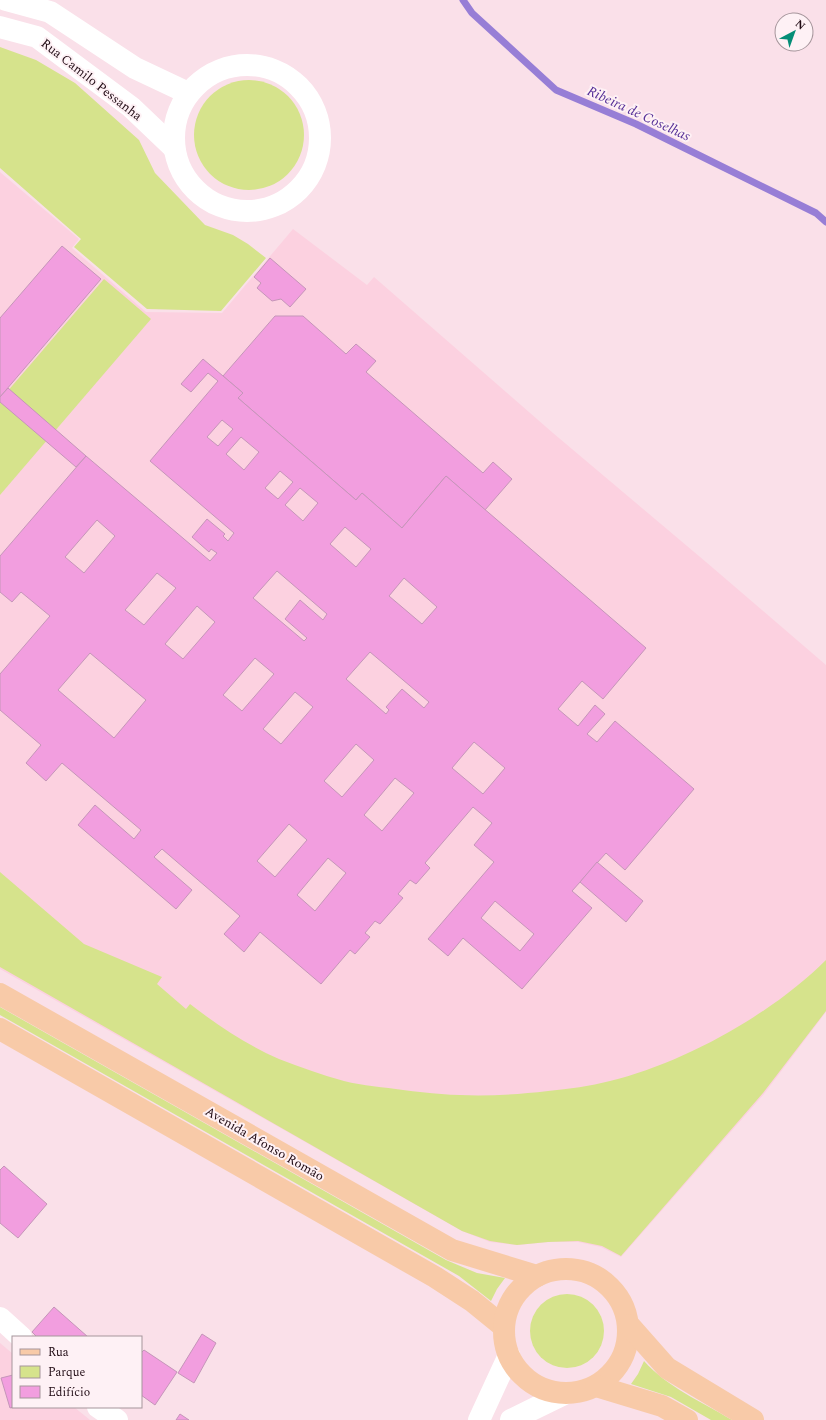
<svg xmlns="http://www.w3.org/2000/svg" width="826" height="1420" viewBox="0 0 826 1420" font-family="Spectral,serif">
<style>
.built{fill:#fcd1e0}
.green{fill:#d6e38c}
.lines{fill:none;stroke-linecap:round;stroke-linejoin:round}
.stream{stroke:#977ed6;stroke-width:7}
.building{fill:#f29edf;stroke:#c595b9;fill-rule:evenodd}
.minor{stroke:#fff;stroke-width:22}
.major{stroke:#f8caa8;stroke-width:22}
.labels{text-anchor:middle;stroke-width:4;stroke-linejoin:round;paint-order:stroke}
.street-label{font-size:13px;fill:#200b14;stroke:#fef1f5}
.water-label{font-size:14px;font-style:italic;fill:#573198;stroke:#fef1f5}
</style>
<rect width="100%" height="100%" fill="#fae0e9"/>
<g class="built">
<polygon points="0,172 79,239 72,248 146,312 222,313 293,229 367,285 374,277 553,433 706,562 826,665 826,1012 764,1094 621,1257 601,1247 578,1242 548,1242 517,1245 490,1242 462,1231 0,969"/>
<polygon points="0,1343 13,1354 13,1407 74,1407 90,1420 0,1420"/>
</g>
<g class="green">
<polygon points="0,47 36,60 75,83 139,140 155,173 205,225 233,235 248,244 266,258 221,311 147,309 74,247 81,239 0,168"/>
<circle cx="249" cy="135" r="55"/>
<polygon points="104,279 151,319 0,495 0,400"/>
<path d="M0,872L84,944L162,977L157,984L186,1009L190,1004C217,1025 247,1045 279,1059C300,1067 322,1075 344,1081C363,1086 384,1087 403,1090C454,1097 497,1097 548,1091C569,1089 590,1086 610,1081C684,1063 772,1014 826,960V1011L763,1093L621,1256L602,1246L578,1241L548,1242L517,1245L490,1241L462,1231L0,967Z"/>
<polygon points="0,1007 446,1260 477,1273 505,1278 497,1289 491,1301 459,1276 0,1015"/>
<circle cx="567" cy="1331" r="37"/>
<path d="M644,1361C667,1387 702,1402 732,1420H711L671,1397L631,1384L638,1374Z"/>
</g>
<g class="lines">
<polyline class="stream" points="463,0 472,13 556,90 636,124 816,213 826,222"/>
</g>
<g class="building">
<polygon points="62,246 101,279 0,397 0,318"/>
<polygon points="270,258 306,289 290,307 281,299 272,301 257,288 261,283 254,277"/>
<polygon points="275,316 303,316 346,354 356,344 376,361 366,372 483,473 493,462 512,479 485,510 446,476 402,528 362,493 356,500 238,398 243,393 223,376"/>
<path d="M203,359L243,393L238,398L356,500L362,493L402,528L446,476L646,648L603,699L582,681L558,709L578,726L595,705L605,714L587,734L597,742L615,721L694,789L625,870L606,853L572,891L592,908L522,989L463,938L448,956L428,939L494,862L474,845L492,823L473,807L425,863L430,868L416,884L410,880L398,894L403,898L380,924L375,921L365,933L370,937L355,954L350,950L321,984L260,932L244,952L224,934L240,916L162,849L154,857L192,890L176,909L78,825L95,805L134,839L141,830L62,763L46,781L26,763L41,745L0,710V674L50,616L21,592L12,602L0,592V556L86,456L210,561L217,553L211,549L209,552L192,537L207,519L225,534L223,536L228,541L234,533L150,461L218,381L208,373L191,392L181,384ZM222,420L233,429L218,446L207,437ZM241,437L259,452L244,470L226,454ZM280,471L293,482L278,499L265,488ZM300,488L318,503L303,521L285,505ZM97,520L115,536L84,573L65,557ZM345,527L371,549L356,567L330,544ZM277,571L327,614L323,620L300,600L285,619L307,638L304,641L253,598ZM157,573L176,588L144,625L125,610ZM404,578L437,607L422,624L389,596ZM197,606L215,622L183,659L165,644ZM370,652L429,702L424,708L402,689L386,707L389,710L386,714L346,679ZM90,653L146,700L114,738L58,690ZM255,658L274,674L242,711L223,695ZM295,692L313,707L281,744L263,729ZM474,742L505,768L483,794L452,768ZM356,744L374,760L342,797L324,781ZM395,778L414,793L382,831L364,815ZM289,824L307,840L275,877L257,861ZM328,858L346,873L315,911L297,895ZM495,901L534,934L520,951L481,918Z"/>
<polygon points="8,388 86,456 76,467 0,402 0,397"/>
<polygon points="597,862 643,901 626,922 580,882"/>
<polygon points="4,1166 47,1204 18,1238 0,1223 0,1170"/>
<polygon points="54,1307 88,1337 37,1337 32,1332"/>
<polygon points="202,1334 216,1343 194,1383 178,1373"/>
<polygon points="144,1350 177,1372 155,1405 141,1395 141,1353"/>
<polygon points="13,1375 13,1407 10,1408 1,1378"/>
<polygon points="180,1414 189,1420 176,1420"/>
</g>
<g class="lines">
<g class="minor">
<polyline points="6,0 50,12 135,68 188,93"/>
<polyline points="0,27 37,37 131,107 174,148"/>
<circle cx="247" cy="138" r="73"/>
<polyline points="0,1318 21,1337"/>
<polyline points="98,1407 117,1420"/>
<polyline points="479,1420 509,1355"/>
<polyline points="511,1420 564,1394"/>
</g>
<g class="major">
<polyline points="0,994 452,1250 537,1276"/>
<polyline points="0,1029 435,1277 472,1301 504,1327"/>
<circle cx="566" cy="1331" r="62"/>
<polyline points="629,1325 667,1368 753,1420"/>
<polyline points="596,1386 662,1406 687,1420"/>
</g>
</g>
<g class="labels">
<g class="street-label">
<text transform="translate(92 79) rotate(38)" y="5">Rua Camilo Pessanha</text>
<text transform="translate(265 1143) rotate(30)" y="5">Avenida Afonso Romão</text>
</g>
<g class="water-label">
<text transform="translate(639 113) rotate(25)" y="5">Ribeira de Coselhas</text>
</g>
</g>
<rect x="12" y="1336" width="130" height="72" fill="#fef1f5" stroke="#a5959b"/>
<rect x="20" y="1349" width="20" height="6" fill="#f8caa8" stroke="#a5959b"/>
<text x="48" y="1356" font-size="12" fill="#200b14">Rua</text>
<rect x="20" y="1366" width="20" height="12" fill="#d6e38c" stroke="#a5959b"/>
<text x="48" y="1376" font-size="12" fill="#200b14">Parque</text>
<rect x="20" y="1386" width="20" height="12" fill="#f29edf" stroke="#a5959b"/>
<text x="48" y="1396" font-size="12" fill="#200b14">Edifício</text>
<g transform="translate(794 32) rotate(41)"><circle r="19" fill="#fef1f5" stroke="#a5959b"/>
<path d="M0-3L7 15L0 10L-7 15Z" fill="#058e77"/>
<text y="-6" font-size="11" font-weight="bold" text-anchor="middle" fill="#200b14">N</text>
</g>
</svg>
